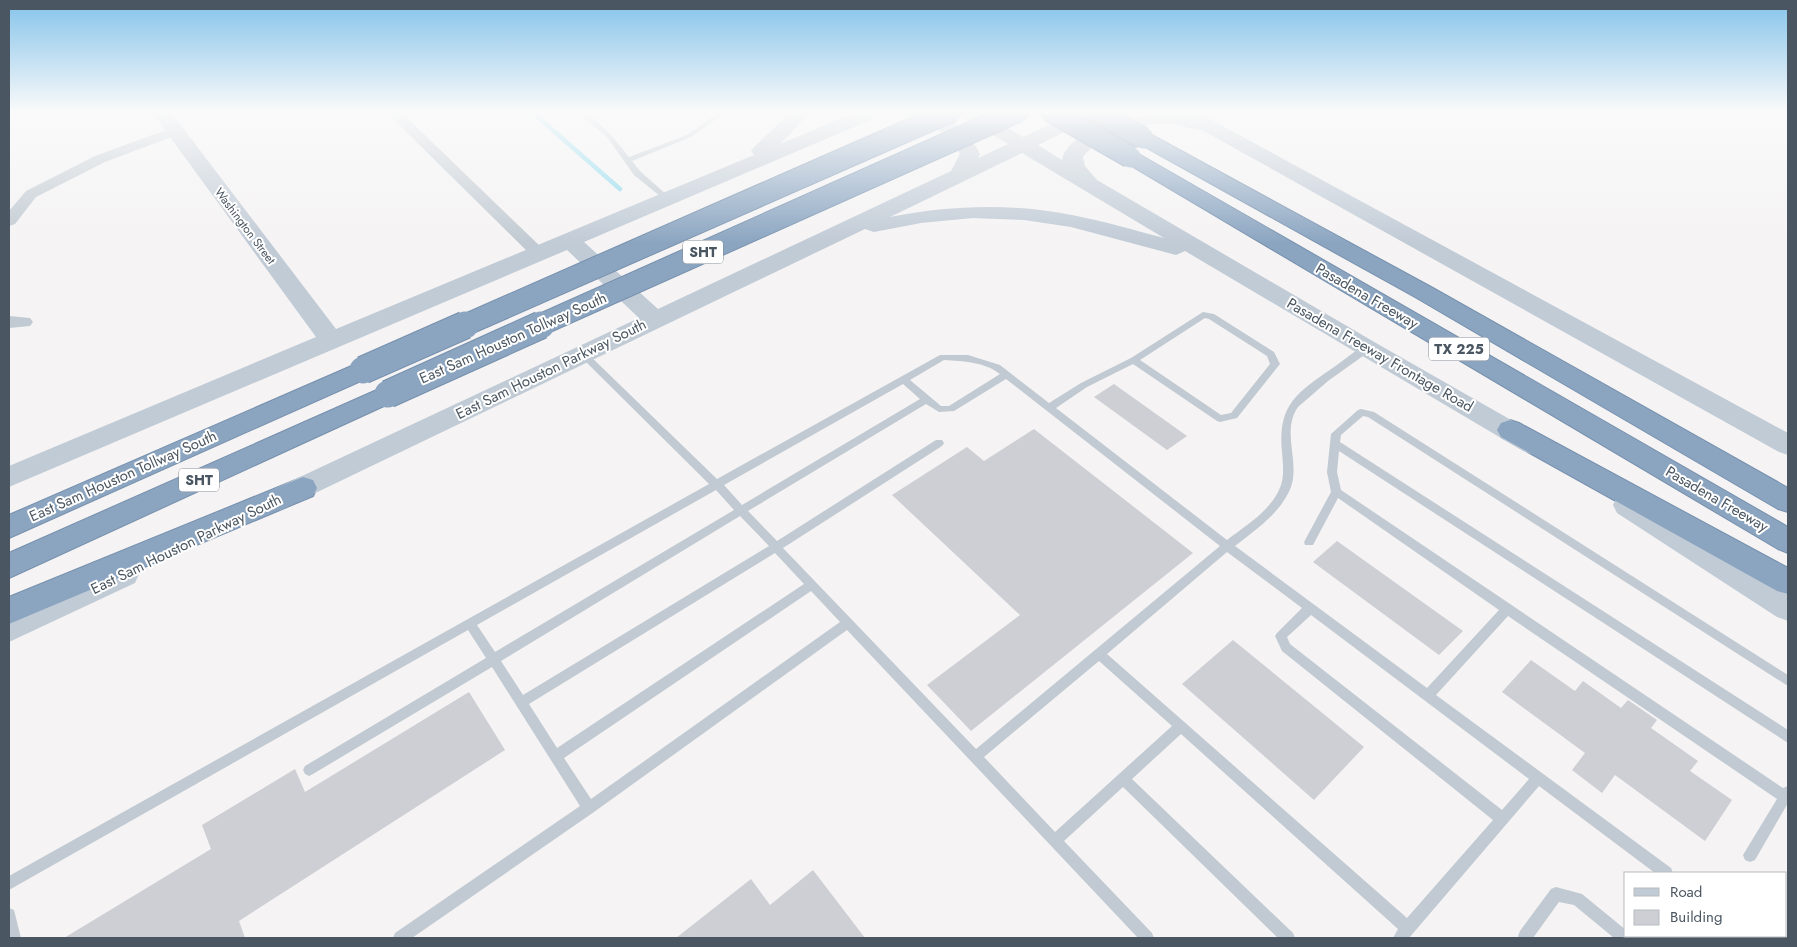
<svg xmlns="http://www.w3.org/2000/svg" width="1797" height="947" viewBox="0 0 1797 947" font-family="Jost,sans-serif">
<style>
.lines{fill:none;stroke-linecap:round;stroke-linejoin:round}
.stream{stroke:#90daee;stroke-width:4.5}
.building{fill:#cdcfd5}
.highway-casing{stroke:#7690ad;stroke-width:2}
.lane{fill:#c1cad2;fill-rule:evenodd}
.street{fill:#c1cad2;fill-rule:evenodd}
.secondary{fill:#c1cbd6;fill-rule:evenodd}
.highway{fill:#8ba5c1;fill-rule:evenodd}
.highway-bridge-far1-casing{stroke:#7690ad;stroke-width:23;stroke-linecap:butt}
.highway-bridge-casing{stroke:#7690ad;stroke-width:29;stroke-linecap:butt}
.highway-bridge-far1{stroke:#8ba5c1;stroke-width:21}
.highway-bridge{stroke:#8ba5c1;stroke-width:27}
.labels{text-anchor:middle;stroke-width:4;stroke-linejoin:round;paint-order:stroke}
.far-street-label{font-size:12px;fill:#4a5661;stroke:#fff}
.shield{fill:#fff;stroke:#808990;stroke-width:1}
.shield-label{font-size:14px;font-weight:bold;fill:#4a5661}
.street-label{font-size:15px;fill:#4a5661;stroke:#fff}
</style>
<rect width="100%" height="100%" fill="#f5f3f3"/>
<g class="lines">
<polyline class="stream" points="531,111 620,189"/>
</g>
<g class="building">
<polygon points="1114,384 1187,436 1167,450 1094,397"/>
<polygon points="1034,429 1193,553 971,731 927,685 1020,615 892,495 967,447 984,461"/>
<polygon points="1337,541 1463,631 1439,655 1313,562"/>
<polygon points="1233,640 1364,747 1314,800 1182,684"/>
<polygon points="1531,660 1575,691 1583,681 1621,708 1628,700 1657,720 1651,728 1698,761 1690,771 1732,800 1705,841 1615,775 1602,793 1572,770 1585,753 1502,692"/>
<polygon points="469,692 505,750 239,921 245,938 64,938 211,849 202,825 295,769 305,792"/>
<polygon points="813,870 865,938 676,938 751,879 770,905"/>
</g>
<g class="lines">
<g class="highway-casing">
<g id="highway">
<polygon points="1143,132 1150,134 1431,287 1788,488 1788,512 1778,509 1415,297 1136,142 1133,138 1136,134"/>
<polygon points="1130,151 1137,153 1788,527 1788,553 1778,549 1123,161 1120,157 1123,153"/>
<polygon points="363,361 372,364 376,370 372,376 9,538 9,515"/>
<polygon points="388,385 397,388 401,394 397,400 9,578 9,553"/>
<polygon points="1510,420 1519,423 1788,568 1788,594 1777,591 1501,437 1497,430 1501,423"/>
<polygon points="303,477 313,480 317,488 313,496 9,624 9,597"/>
</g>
</g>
<g class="lane">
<path d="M575,111C593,111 618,143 629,157L687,135L721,111H728L691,137L632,161L640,171L669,197L670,199L666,201L634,175L607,137Z"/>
<path d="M1203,312L1214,314L1274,352L1280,364L1237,418L1220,422L1217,421L1133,364L1087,387L1056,408L1227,540C1245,526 1269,512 1279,490C1285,478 1283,464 1282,452C1277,402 1300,391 1337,365C1346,359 1360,345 1370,347L1371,349L1370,351L1328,381L1298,407C1281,431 1300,461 1291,487C1281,513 1255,530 1235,546L1427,688L1499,610L1338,498L1313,545H1305L1304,542L1331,492L1327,472L1331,434L1358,410L1361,409L1374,412L1788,675V686L1368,417L1363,416L1341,435L1340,442L1788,730V743L1339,451L1337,472L1341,490L1783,788L1788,786V803L1755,860L1750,862L1745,860L1743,855L1777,799L1508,616L1436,695L1671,868L1673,873H1655L1539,786L1409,938H1393L1398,929L1181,734L1132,779L1293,933L1295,938H1278L1123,787L1064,841L1152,933L1154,938H1138L847,630L594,812L412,938H393L395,933L580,806L492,667L313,774L309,776L305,774L303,770L305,766L486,658L468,630L9,890V876L709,484L580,356L579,354L580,352H586L717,479L940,355H968L1000,365L1049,403L1081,383L1131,358ZM1205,318L1209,319L1267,356L1270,364L1231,413L1221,415L1140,360ZM944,360C963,361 985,362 1000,374L949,406H941L910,380ZM1006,379L1220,546L976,749L783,548L942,446L944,443L942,440H936L777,541L748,511L926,404L939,412L954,411ZM903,384L920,399L742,505L724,485ZM716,490L734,510L495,652L477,625ZM740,516L769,546L523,695L501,661ZM1227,552L1302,608L1277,633L1275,636L1282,651L1493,820L1407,918L1107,654ZM775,553L804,584L557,748L529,704ZM811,591L840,622L591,799L564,758ZM1311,615L1529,779L1502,810L1290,644L1287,637ZM1099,661L1172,726L1055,832L984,757Z"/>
<polygon points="1556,887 1582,894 1626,930 1626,936 1631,936 1632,938 1614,938 1574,905 1559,902 1533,938 1519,938 1518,936 1520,931 1551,889"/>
<polygon points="9,908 14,910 21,938 9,938"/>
<polygon points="1756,936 1774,936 1775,938 1757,938"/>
</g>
<g class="street">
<polygon points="385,111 400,111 544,250 546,253 544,256 532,256"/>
<polygon points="174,127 179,128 181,131 179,134 105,162 36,197 15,224 9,226 9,211 26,191 95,156"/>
<polygon points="9,316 30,318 33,322 30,326 9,328"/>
</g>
<g class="secondary">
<path d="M151,111H170L336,329L754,155L751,151L754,147L792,111H812L780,144L859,111H884L882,115L584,242L658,309L951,171L960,154C951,133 928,123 907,115L905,111C912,111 921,110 929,111C951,114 971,135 980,154L978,158L1008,144L959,115L957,111H979L1023,137L1078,111H1102L1100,115L1038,145L1062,160C1071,120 1166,111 1195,111L1788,433V455L1779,452L1202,130C1192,130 1182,125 1172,124C1143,121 1101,134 1083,157L1085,166L1097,180L1376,343L1541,437L1545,444L1541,451L1532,454L1523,451L1185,251L1176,255L1071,227L1024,220L973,218L921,223L874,232L865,229L280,510L270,507L266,499L270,491L639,318L567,250L9,487V466L316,337ZM1022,153L1164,238C1134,230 1103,221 1072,215C1011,203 950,205 890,217Z"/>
<polygon points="1627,494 1637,497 1788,592 1788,621 1777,617 1617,513 1613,505 1617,497"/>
<polygon points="124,562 135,565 139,574 135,583 9,642 9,614"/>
</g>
<use href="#highway" class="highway"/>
<g class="highway-bridge-far1-casing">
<g id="highway-bridge-far1">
<polyline points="1050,111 1130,157"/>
<polyline points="1096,111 1143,138"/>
<polyline points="463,326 952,111"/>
<polyline points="538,326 1019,111"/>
</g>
</g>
<g class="highway-bridge-casing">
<g id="highway-bridge">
<polyline points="363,370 465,325"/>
<polyline points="388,394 541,325"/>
</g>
</g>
<use href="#highway-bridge-far1" class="highway-bridge-far1"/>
<use href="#highway-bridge" class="highway-bridge"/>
</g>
<linearGradient id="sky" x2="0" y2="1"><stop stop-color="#85c3ea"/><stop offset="0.46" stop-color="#fafafa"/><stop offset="1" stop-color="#fafafa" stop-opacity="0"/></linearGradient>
<rect width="1797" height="243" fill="url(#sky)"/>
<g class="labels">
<g class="far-street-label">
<text transform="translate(245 226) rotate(53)" y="4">Washington Street</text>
</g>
<g class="shield">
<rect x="683" y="240.5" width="40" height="23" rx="4"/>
<rect x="1429" y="337.5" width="60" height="23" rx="4"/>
<rect x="179" y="468.5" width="40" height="23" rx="4"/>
</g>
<g class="shield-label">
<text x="703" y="257">SHT</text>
<text x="1459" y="354">TX 225</text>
<text x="199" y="485">SHT</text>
</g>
<g class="street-label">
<text transform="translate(1367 296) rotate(30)" y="5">Pasadena Freeway</text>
<text transform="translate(513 338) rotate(-24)" y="5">East Sam Houston Tollway South</text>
<text transform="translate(1380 355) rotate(30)" y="5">Pasadena Freeway Frontage Road</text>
<text transform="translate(551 369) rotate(-26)" y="5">East Sam Houston Parkway South</text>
<text transform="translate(123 476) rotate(-24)" y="5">East Sam Houston Tollway South</text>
<text transform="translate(1717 499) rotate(30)" y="5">Pasadena Freeway</text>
<text transform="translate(186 544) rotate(-26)" y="5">East Sam Houston Parkway South</text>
</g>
</g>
<rect width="1797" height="947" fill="none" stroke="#4a5661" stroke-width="20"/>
<rect x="1624" y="872" width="162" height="65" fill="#ffffff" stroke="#b7bbc0"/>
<rect x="1634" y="888" width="25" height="8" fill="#c1cbd6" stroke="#b7bbc0"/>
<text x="1670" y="897" font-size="15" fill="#4a5661">Road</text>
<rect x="1634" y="910" width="25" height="15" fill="#cdcfd5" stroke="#b7bbc0"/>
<text x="1670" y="922" font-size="15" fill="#4a5661">Building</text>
</svg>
